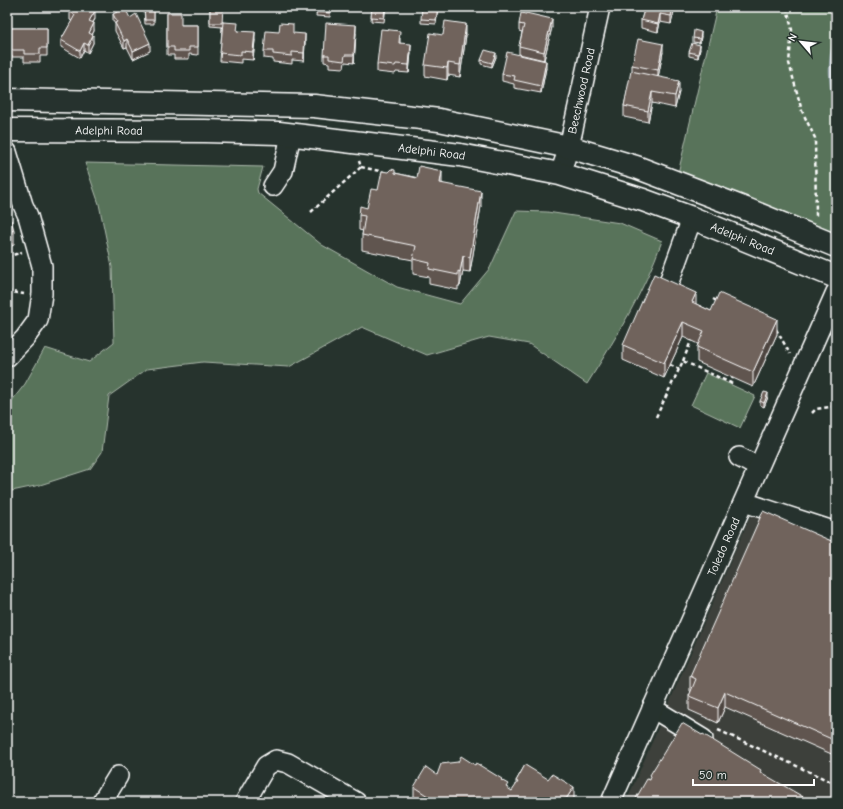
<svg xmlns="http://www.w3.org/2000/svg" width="843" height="809" viewBox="0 0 843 809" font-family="'Comic Neue',sans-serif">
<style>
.built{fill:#3c413b}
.green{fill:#58735a;stroke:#acb9ac}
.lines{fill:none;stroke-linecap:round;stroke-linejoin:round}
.stream{stroke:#97a6ad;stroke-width:5}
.minor-casing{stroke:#fff;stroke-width:22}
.major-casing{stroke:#fff;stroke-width:25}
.path{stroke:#fff;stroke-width:2.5;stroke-dasharray:4 3;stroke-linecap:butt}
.minor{stroke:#26332d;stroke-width:19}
.major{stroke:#26332d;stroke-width:22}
.wall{fill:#60554f;stroke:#fff}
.shaded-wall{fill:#4e4540;stroke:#fff}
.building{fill:#70635c;stroke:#fff}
.labels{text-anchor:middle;stroke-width:3;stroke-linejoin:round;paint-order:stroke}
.street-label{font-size:12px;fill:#fff;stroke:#26332d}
</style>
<rect width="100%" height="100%" fill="#26332d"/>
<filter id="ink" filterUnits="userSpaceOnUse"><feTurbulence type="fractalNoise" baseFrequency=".025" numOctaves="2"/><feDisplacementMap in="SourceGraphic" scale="8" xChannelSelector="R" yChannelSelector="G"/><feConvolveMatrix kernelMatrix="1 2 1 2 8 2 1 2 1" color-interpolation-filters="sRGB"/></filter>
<g filter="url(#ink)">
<polygon class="built" points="759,496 836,525 836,802 626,802"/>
<g class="green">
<polygon points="717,7 836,7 836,246 676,182"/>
<path d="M85,163L263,167L257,189L258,193L322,245L397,287L460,304L490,268L516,211L547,212L620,223L662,241C644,292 616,338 587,384L529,344L489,337L427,355L362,327L289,367L203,362L147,369L109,396L102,452L90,469L40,485L7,492V407L25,384L45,348L89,362L114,342L112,267L99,204Z"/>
<polygon points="706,373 755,396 740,428 691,405"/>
</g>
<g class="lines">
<path class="stream" d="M836,38C829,61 830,83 836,106"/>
<g class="minor-casing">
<g id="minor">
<polyline points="7,152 23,205 28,216 42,266 42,294 38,320 25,338 7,357"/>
<path id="s1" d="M560,174L569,147L600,7"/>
<polyline points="273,186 283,171 291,135"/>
<polyline points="670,279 692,218"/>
<polyline points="739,457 758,467"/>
<polyline points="744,502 836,532"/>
<polyline points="652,708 703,739"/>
<polyline points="102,802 118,776"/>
<polyline points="245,802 266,766 276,760 288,763 356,802"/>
<path id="s2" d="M611,802L836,292"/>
</g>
</g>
<g class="major-casing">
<g id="major">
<polyline points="7,100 314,106 439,120 569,147 636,167 746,209 836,246"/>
<path id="s3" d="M7,130L205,131L279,133L460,155L560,174L643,200L692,218L836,277"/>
</g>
</g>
<g class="path">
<polyline points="787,7 792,30 789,63 802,111 815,138 816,216"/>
<polyline points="361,167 384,172"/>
<polyline points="311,212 361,167 359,161"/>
<polyline points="7,257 22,252"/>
<polyline points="7,291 24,294"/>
<polyline points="713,299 719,302"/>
<polyline points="776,329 790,354"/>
<polyline points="683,361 691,341"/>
<polyline points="670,365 679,369"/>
<polyline points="812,413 816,409 836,406"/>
<polyline points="656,417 683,361 731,383 733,377"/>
<polyline points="718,730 836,784"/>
</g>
<use href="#minor" class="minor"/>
<use href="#major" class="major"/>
</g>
<g class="wall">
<polygon points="144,7 154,7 154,24 145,24"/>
<polygon points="210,7 223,22 255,40 253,60 241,59 241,63 220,61 222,27 210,26"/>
<polygon points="317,7 331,7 330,17 316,16"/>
<polygon points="372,7 386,7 384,22 371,21"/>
<polygon points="526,7 546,7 545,13 526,8"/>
<polygon points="645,7 675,7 671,24 660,22 658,32 641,28 641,20"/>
<polygon points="438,9 436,24 421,23 421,19"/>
<polygon points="70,12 95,19 93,23 94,31 92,35 93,43 88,53 84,50 80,58 61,47 61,40 72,21 70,20"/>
<polygon points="167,13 181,25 198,25 198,55 189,54 189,59 174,59 174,55 167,55"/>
<polygon points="113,14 130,18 150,51 133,59 127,47 124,48 115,31 115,24 113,21"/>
<polygon points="519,24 552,27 544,60 519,54 519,46 522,32 519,31"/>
<polygon points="8,28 47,28 47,56 40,56 40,62 24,62 24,57 9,57"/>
<polygon points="293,33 305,42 304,61 292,60 292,64 273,62 273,59 264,58 264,51"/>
<polygon points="356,33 354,63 345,62 344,68 329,67 329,63 324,62 324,55"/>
<polygon points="443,35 466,35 460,77 448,75 447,80 425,76 425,65"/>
<polygon points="701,36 700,43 693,42 693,38"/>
<polygon points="400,38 400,43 411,52 409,73 396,72 395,74 377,72 377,64"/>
<polygon points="700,49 698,58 689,56 689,52"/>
<polygon points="663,52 658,77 679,92 675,108 652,103 648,122 624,117 624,106 632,71 632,65"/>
<polygon points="496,57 492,67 481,64 481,60"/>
<polygon points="546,68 541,93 514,88 514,84 502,81 502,74"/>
<polygon points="395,173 442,183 481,206 470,272 463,271 460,286 458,286 458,290 429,284 429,277 413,274 413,260 362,250 362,235 363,231 359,230 359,215 367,208 378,190"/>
<polygon points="696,304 711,311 777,334 753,387 697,362 697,347 698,344 683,337 664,378 623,360 623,345"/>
<polygon points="768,397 764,407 760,405 760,401"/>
<polygon points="836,543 836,756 725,707 718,723 689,710 689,696 691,692 690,691 690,676"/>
<polygon points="525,765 574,802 414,802 414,787 437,775 502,780 508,789 512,791 516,786 516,781"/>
</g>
<g class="shaded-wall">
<polygon points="673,7 675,7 671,24 671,16"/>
<polygon points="95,11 95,19 89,28 89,21"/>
<polygon points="660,14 660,22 658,32 658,24"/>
<polygon points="552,19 552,27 544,60 544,52"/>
<polygon points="94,23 94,31 89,40 89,33"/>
<polygon points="466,24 466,35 460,77 460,65"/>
<polygon points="356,25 356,33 354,63 354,55"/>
<polygon points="255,32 255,40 253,60 253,52"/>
<polygon points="701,32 701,36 700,43 700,39"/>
<polygon points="305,34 305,42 304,61 304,53"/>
<polygon points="93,35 93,43 88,53 88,45"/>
<polygon points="127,39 127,47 124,48 124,41"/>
<polygon points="84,43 84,50 80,58 80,51"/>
<polygon points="150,43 150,51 133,59 133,51"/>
<polygon points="411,44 411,52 409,73 409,65"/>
<polygon points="663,44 663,52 658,78 658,70"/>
<polygon points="700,45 700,49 698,58 698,54"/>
<polygon points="496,53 496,57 492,67 492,63"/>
<polygon points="546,61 546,68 541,93 541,86"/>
<polygon points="448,63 448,75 447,80 447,68"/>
<polygon points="679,81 679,92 675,108 675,96"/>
<polygon points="652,92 652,103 648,122 648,111"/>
<polygon points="442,171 442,186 440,183"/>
<polygon points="481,191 481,206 470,272 470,257"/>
<polygon points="14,230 14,245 7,248 7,233"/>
<polygon points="463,256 463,271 460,286 460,272"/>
<polygon points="696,293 696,308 692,302"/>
<polygon points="777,319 777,334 753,387 753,372"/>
<polygon points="683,322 683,337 664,378 664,363"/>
<polygon points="768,393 768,397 764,407 764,403"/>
<polygon points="725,692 725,707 718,723 718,708"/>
<polygon points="574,787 574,802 566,802 566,799"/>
</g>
<g class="building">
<polygon points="73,7 89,7 95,11 89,21 94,23 89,33 93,35 88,45 84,43 80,51 61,40 75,15 70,12"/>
<polygon points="144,7 154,7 154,20 145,20"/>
<polygon points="210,7 223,7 222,23 210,23"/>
<polygon points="317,7 331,7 330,13 316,12"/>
<polygon points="372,7 385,7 384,18 371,17"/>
<polygon points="422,7 438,7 436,20 421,19"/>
<polygon points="645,7 673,7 671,16 660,14 658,24 641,20"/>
<polygon points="125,8 130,18 136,14 150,43 133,51 127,39 124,41 115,23 117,22 113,14"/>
<polygon points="167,13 181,13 181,25 198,25 198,47 189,47 189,51 174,51 174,47 167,47"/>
<polygon points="521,13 526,14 526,13 552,19 544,52 519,46 524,25 519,24"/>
<polygon points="445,21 466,24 460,65 448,63 447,68 425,65 430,33 443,35"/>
<polygon points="223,22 238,23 237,31 255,32 253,52 241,51 241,55 220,53"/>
<polygon points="280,23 293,24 293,33 305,34 304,53 292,52 292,56 273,54 273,51 264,51 266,31 279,32"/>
<polygon points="326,23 356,25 354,55 345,55 344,61 329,59 329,55 324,55"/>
<polygon points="8,28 47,28 47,48 40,48 40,54 24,54 24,50 9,50"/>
<polygon points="381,29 400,31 399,43 411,44 409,65 396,64 395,66 377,64"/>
<polygon points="694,30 701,32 700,39 693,38"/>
<polygon points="638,39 663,44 658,70 632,65"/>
<polygon points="692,43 700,45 698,54 689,52"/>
<polygon points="485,50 496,53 492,63 481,60"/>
<polygon points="507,52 546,61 541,86 514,80 515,76 502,74"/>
<polygon points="631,71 679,81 675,96 652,92 648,111 624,106"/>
<polygon points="419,166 442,171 440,183 481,191 470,257 463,256 460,272 458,271 458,275 429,269 430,263 413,259 416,246 362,235 365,216 359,215 360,206 367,208 371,189 378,190 382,171 388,172 391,169 395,170 395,173 417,178"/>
<polygon points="11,220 14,230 7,233 7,221"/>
<polygon points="654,274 696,293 692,302 711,311 719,293 777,319 753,372 697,347 704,331 683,322 664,363 623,345"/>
<polygon points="764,392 768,393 764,403 760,401"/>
<polygon points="763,511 836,543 836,741 725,692 718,708 689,696 696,679 690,676"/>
<polygon points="682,723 702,735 703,734 761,770 760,772 812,802 638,802 635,800 647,779 650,780 651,776 650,775"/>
<polygon points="461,756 475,765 476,763 502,779 501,780 508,784 506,787 512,791 518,782 516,781 525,765 548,779 552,774 574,787 566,799 565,798 562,802 437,802 414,787 426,767 437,775 441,764 458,762"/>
</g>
</g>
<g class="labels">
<g class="street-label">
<text dy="4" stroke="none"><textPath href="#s1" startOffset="86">Beechwood Road</textPath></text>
<text dy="4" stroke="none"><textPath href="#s3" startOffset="102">Adelphi Road</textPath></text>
<text dy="4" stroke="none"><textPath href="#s3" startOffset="426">Adelphi Road</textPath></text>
<text dy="4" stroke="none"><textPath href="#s3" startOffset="750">Adelphi Road</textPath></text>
<text dy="4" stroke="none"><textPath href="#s2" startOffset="279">Toledo Road</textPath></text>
</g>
</g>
<rect width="843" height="809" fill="none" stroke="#26332d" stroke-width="24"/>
<rect x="12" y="12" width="819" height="785" fill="none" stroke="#fff" stroke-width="1.5" filter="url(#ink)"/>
<g transform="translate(801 42) rotate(298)" stroke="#26332d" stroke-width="3" paint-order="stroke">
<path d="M0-3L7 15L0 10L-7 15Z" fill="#ffffff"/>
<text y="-6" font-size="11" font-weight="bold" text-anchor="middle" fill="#ffffff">N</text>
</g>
<path d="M693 779v6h121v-6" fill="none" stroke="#ffffff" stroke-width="2"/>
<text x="699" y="779" font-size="12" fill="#ffffff" stroke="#26332d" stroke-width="3" paint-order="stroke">50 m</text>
</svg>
